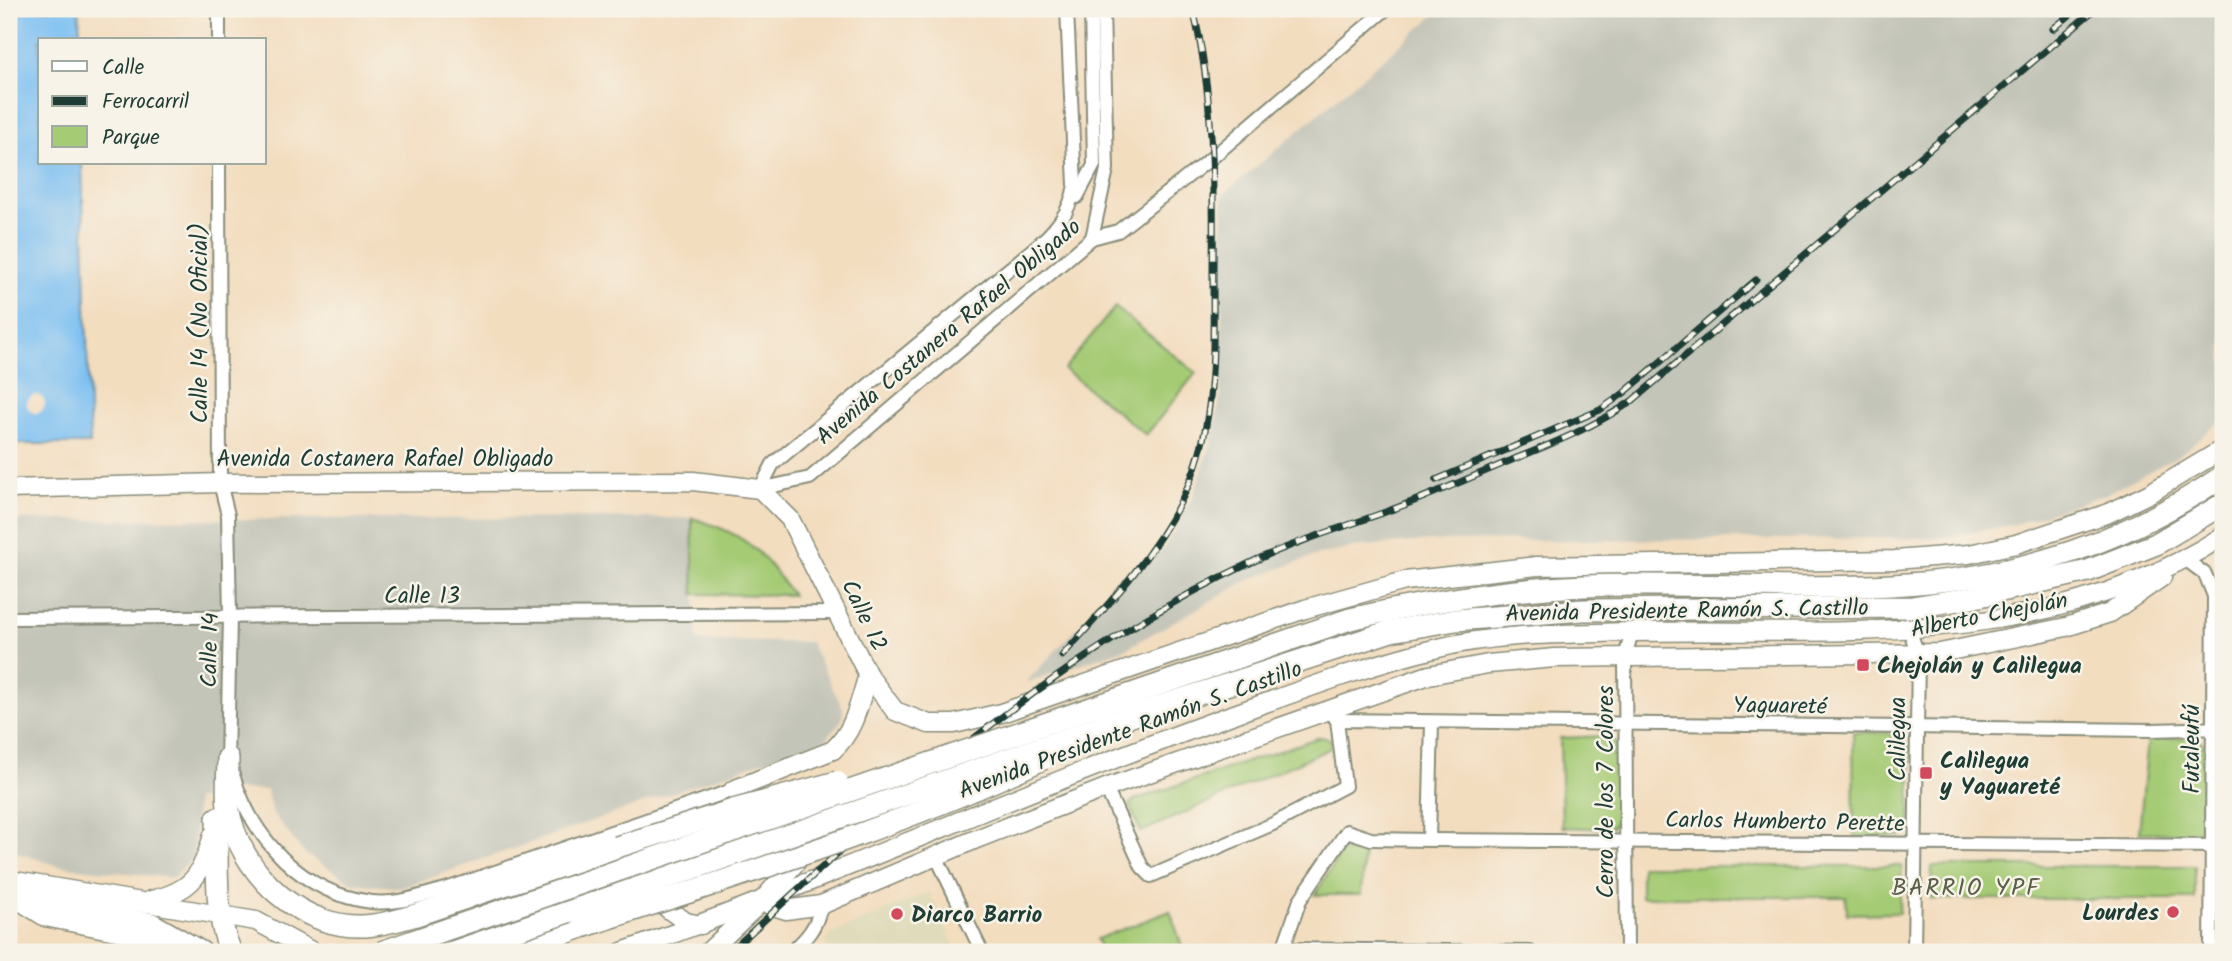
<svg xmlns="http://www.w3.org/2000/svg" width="2232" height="961" viewBox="0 0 2232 961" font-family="Kalam,sans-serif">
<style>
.built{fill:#e0dcbb}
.industrial{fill:#c4c5b9}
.green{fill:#a5cb75;stroke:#628454;stroke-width:2}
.water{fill:#7bbff2;stroke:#4d7e93;stroke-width:2}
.pier{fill:#f3ddbf}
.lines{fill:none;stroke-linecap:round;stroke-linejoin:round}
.secondary-tunnel{stroke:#c9bda3;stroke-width:18;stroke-dasharray:18 9;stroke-linecap:butt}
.street-casing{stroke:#898d7a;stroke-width:16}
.secondary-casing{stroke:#898d7a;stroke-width:21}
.highway-casing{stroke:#898d7a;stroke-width:24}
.street{stroke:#fff;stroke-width:12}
.secondary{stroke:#fff;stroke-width:18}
.highway{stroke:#fff;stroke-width:21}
.rail-casing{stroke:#1f3d34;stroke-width:7}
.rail{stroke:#f7f3e8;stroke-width:4.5;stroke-dasharray:13;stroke-linecap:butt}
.highway-bridge-casing{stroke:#898d7a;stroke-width:24;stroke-linecap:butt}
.highway-bridge{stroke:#fff;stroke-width:21}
.poi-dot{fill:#d1495b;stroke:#f7f3e8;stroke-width:2.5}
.labels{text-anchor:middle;stroke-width:5;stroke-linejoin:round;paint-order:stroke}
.street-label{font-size:23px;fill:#1f3d34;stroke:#f7f3e8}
.poi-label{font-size:23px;font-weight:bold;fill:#1f3d34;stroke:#f7f3e8;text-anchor:start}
.neighbourhood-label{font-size:24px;letter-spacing:2px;fill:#5b5f4a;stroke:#f7f3e8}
</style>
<rect width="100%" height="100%" fill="#f7f3e8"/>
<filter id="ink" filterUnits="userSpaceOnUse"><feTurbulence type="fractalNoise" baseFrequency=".0143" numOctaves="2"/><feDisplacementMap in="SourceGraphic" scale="14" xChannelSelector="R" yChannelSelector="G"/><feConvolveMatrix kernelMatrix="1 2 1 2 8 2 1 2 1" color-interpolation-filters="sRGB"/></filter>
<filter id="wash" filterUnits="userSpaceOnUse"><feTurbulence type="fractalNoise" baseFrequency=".00686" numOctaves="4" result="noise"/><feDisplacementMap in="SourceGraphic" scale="28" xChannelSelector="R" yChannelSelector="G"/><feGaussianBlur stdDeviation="1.57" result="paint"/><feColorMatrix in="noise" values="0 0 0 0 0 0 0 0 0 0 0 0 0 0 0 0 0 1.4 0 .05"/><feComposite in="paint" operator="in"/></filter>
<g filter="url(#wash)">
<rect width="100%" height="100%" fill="#f3ddbf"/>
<polygon class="built" points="929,892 957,952 830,952 825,941 834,933"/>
<g class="industrial">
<polygon points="1442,9 2223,9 2223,419 2178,456 2106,494 2016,524 1942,538 1431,541 1363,546 1314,556 1250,579 1127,648 1025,683 1119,584 1164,548 1192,499 1211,444 1221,394 1223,195"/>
<polygon points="692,518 697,641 810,642 843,709 842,720 826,739 401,888 353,883 304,853 273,814 266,790 202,790 202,799 196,799 194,857 173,878 59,866 9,850 9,520"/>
</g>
<g class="green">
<polygon points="1115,307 1196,373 1146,435 1064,369"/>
<path d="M692,518C746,534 760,549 792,595L694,594Z"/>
<polygon points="1853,732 1888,733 1911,748 1910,827 1902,836 1854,837"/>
<polygon points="1607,736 1616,741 1616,823 1610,829 1562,827 1560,738"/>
<polygon points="1320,737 1331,739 1331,748 1141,832 1129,805 1134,800"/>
<polygon points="2198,737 2204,745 2201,829 2193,834 2139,833 2148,739"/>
<polygon points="1364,851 1361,895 1315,895 1341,852"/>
<polygon points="1641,866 1902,866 1899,913 1847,914 1846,897 1641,897"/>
<polygon points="1932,866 2195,866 2195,899 1931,899"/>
<polygon points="1170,911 1184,952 1102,952 1097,939"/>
</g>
<polygon class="water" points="9,9 79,9 80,40 40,40 40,163 82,163 90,444 9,444"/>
<circle class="pier" cx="36" cy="404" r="9"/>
</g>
<g filter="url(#ink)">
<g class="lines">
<g class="secondary-tunnel">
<polyline points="2056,569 2150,534 2223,490"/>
<polyline points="1891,595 1960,588"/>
<polyline points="1667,599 1803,597"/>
<polyline points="1423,616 1518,602 1590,600"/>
<polyline points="1307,644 1395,621"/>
<polyline points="422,952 543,907"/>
</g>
<g class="street-casing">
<g id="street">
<polyline points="219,9 219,40"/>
<polyline points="219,163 220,483 228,515 230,616 227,763"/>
<polyline points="1077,197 1094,165 1091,9"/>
<polyline points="1092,238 1107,169 1103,9"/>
<polyline points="760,489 810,478 1092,238 1118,231 1214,156 1386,9"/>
<path d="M760,489L773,464L1032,250C1054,232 1070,214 1075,185L1067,9"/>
<polyline points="2185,559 2205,574 2214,596 2211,952"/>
<polyline points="1904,613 1918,655 1914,952"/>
<polyline points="9,618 836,613"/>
<polyline points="1337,720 2152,730 2223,728"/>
<path d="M233,775C253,840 303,894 372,902C398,905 422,895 446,889L733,790"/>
<polyline points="1106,788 1142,867 1151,876 1273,824 1345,786 1337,720 1332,715"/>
<polyline points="1429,840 1432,722"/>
<polyline points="936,856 982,952"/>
<polyline points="1283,949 1530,952"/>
<path d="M791,952C807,938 817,927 821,905"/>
<polyline points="1282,952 1300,900 1347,831 1371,839 1429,840 2223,846"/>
<polyline points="1627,952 1625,657 1632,632"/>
</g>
</g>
<g class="secondary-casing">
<g id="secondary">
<polyline points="9,489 220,483 693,481 760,489 790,519 868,675 895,711 929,724 954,724 1001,713 1305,609 1405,581 1537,566 1895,560 1969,554 2016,544 2109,513 2150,493 2223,449"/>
<path d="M733,790L833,750C855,730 859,703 868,675"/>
<polyline points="9,880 256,921 313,952"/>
<polyline points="9,894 45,917 126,933 173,952"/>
<path d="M151,900C193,891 202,874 213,835"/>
<polyline points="761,902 786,910 821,905 974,840 1106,788 1429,675 1488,664 1555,658 1940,653 2066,627 2110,613 2162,577"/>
<polyline points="668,909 686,922 701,925"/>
<path d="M622,952C826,881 1023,790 1226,717C1294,693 1364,666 1434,649C1489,635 1545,634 1601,633C1814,625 2034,659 2223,536"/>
<polyline points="708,952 761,902 797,861"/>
</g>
</g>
<g class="highway-casing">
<g id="highway">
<path d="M228,758C228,774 226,791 228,806C238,873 304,935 374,925C407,920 440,907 471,896C520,880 568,864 617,847"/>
<path d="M217,818C218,861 213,913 231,952"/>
<polyline points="9,887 45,901 152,924 201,952"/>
<polyline points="512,952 582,927"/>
</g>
</g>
<use href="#street" class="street"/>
<use href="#secondary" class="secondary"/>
<use href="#highway" class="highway"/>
<g class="rail-casing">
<g id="rail">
<polyline points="2053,29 2077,9"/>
<polyline points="1436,480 1600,410 1624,393 1756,280"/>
<path d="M1062,656C1106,607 1151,560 1181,501C1218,429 1213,350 1213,272C1214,184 1214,95 1193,9"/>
<path d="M730,952C889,804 1054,655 1252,562C1296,541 1342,528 1388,511C1430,496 1471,477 1512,460C1554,443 1594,427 1632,401L2095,9"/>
</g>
</g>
<use href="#rail" class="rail"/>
<g class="highway-bridge-casing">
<g id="highway-bridge">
<polyline points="617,847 733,810 837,782"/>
<path d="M582,927C737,876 895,829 1043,759"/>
<path d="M381,952L1350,619C1428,601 1505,589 1585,586C1692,582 1800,591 1907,584C2021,577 2129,540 2223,476"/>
<polyline points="453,952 1140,713 1391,631 1456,620 1583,610 1913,607 1971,598 2088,571 2156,544 2223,504"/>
</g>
</g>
<use href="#highway-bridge" class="highway-bridge"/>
</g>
</g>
<g class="poi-dot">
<rect x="1856" y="658" width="14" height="14" rx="3.5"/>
<rect x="1919" y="766" width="14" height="14" rx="3.5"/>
<circle cx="2173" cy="912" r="7"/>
<circle cx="897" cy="914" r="7"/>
</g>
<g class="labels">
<g class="street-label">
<text transform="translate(199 323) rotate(-90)" y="8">Calle 14 (No Oficial)</text>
<text transform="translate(948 331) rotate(-40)" y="8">Avenida Costanera Rafael Obligado</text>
<text x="385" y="466">Avenida Costanera Rafael Obligado</text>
<text x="422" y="603">Calle 13</text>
<text transform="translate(1687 610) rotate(-1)" y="8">Avenida Presidente Ramón S. Castillo</text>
<text transform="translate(1989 614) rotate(-11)" y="8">Alberto Chejolán</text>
<text transform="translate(865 615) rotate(64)" y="8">Calle 12</text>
<text transform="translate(209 650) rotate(-89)" y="8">Calle 14</text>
<text transform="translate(1780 705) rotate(1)" y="8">Yaguareté</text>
<text transform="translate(1130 729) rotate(-20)" y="8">Avenida Presidente Ramón S. Castillo</text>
<text transform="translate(1897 739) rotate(-90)" y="8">Calilegua</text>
<text transform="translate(2191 749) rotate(-90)" y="8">Futaleufú</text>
<text transform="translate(1605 792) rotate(-90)" y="8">Cerro de los 7 Colores</text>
<text transform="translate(1785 821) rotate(1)" y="8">Carlos Humberto Perette</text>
</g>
<g class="poi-label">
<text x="1877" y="673">Chejolán y Calilegua</text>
<text x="1940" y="768">Calilegua<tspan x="1940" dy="26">y Yaguareté</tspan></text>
<text x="2159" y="920" text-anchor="end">Lourdes</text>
<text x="911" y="922">Diarco Barrio</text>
</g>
<g class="neighbourhood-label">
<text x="1966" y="895">BARRIO YPF</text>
</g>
</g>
<rect width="2232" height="961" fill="none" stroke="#f7f3e8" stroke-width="35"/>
<rect x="38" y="38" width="228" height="126" fill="#f7f3e8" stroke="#a1aaa0" stroke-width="2"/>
<rect x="52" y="61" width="35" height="10" fill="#ffffff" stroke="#a1aaa0" stroke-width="2"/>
<text x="102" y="74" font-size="21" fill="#1f3d34">Calle</text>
<rect x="52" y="96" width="35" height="10" fill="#1f3d34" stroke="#a1aaa0" stroke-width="2"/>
<text x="102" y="108" font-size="21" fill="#1f3d34">Ferrocarril</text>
<rect x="52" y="126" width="35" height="21" fill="#a5cb75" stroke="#a1aaa0" stroke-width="2"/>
<text x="102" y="144" font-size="21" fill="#1f3d34">Parque</text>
</svg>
